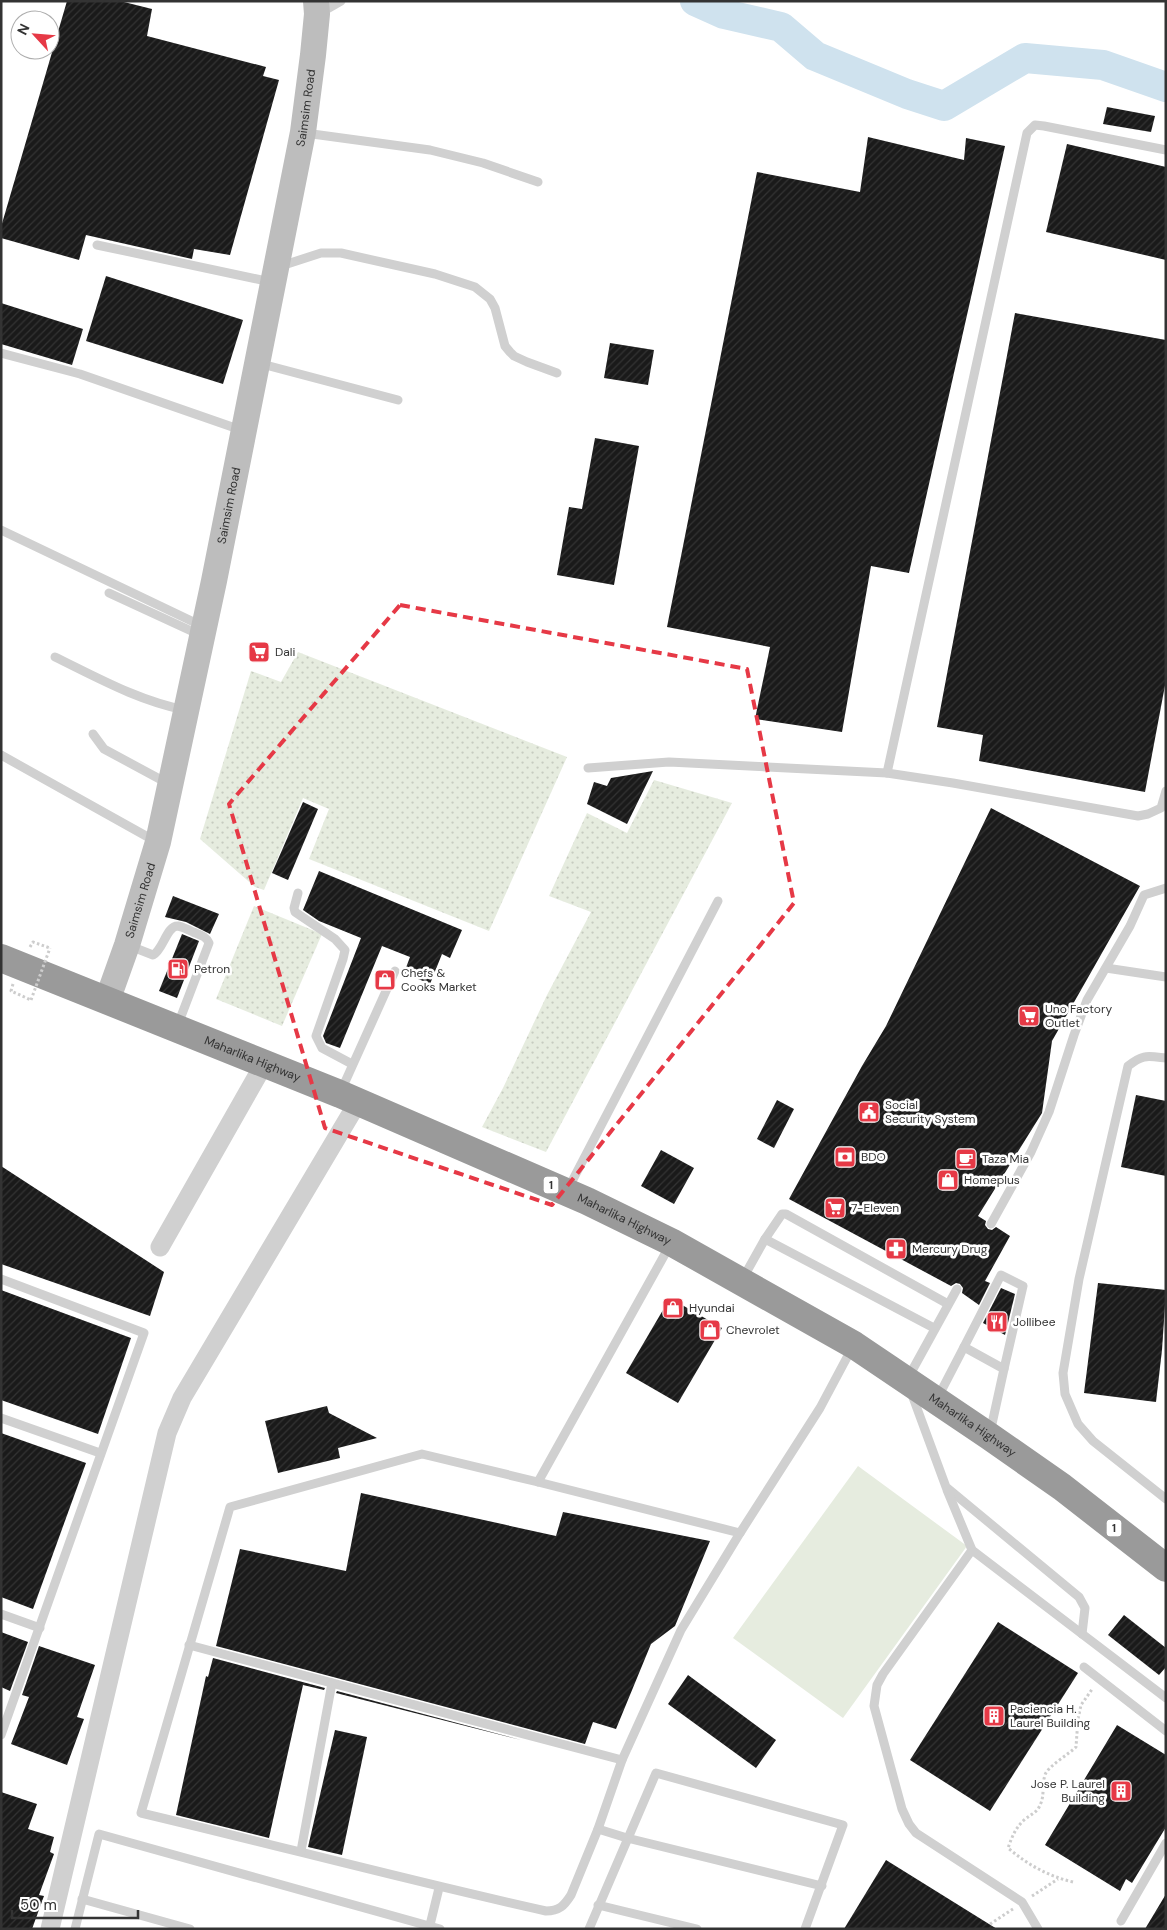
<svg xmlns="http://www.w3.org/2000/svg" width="1167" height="1930" viewBox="0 0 1167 1930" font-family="'DM Sans',sans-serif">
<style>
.grass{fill:url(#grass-dots)}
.park{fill:#e6ecdf}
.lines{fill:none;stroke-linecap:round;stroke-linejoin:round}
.river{stroke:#cfe2ee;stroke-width:30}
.building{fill:url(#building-hatch)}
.path{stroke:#cdcdcd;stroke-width:3;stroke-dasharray:2.5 2.5;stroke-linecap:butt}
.lane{stroke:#d0d0d0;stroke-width:9}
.street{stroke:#d0d0d0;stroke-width:19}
.secondary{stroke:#bdbdbd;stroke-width:26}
.highway{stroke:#9a9a9a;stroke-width:28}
.path-bridge{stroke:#cdcdcd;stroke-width:3;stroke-dasharray:2.5 2.5;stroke-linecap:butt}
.marked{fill:none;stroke:#e63946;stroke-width:4;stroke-dasharray:10 6;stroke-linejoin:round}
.labels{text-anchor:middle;stroke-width:5;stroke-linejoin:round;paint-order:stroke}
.shield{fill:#fff;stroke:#707070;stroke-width:1}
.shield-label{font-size:11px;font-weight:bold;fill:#333}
.street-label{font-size:12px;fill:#333;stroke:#fff}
.poi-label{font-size:12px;fill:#333;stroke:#fff;text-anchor:start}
</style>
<defs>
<pattern id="grass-dots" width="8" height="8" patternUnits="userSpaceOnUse" patternTransform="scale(1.25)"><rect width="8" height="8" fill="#e6ecdf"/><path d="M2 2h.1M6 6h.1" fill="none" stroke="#c6cbc0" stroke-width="1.8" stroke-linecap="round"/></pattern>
<pattern id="building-hatch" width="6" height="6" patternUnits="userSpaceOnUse" patternTransform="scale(1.25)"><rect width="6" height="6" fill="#1a1a1a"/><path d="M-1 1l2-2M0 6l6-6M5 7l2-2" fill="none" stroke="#333"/></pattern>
</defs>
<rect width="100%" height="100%" fill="#fff"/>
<g class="grass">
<polygon points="298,652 567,757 489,931 309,859 329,809 303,798 264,890 255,887 200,839 251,671 281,682"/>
<polygon points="654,780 732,803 546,1152 482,1127 503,1088 547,995 591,912 549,896 587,813 627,833"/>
<polygon points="254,906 322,934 282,1026 216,999"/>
</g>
<polygon class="park" points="858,1466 967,1546 843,1718 733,1638"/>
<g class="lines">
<polyline class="river" points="695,1 724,14 781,27 815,56 907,94 944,106 1025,58 1103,65 1166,87"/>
</g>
<g class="building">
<polygon points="67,1 120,1 152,9 147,36 266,67 263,76 279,80 230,255 194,249 192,259 86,235 79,260 1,238 1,227"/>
<polygon points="1107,107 1155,116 1151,132 1103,124"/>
<polygon points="868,137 964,160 966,138 1005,146 909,573 871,566 842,732 755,719 770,647 667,627 757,172 860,192"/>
<polygon points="1067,144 1166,167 1166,260 1046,232"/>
<polygon points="106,276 243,320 223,384 86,341"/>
<polygon points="1,303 83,329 72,365 1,344"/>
<polygon points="1015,313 1166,340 1166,680 1145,792 979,761 983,735 937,727"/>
<polygon points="610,343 654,350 648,385 604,378"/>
<polygon points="595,438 639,446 614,585 557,575 569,507 582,509"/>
<polygon points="653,771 627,824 587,804 594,782 607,786 611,778"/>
<polygon points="303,802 318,809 288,880 272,873"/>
<polygon points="991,808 1140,886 1052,1041 1042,1113 978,1216 986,1221 985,1225 988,1229 992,1230 996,1227 1010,1236 985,1281 990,1283 979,1305 962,1293 963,1288 960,1284 956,1283 951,1286 789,1199 862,1066 886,1026"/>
<polygon points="319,871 462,930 450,958 442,954 430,984 404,973 410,957 382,946 340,1048 326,1043 323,1036 361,938 319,921 303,910"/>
<polygon points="173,896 219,914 210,934 186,922 165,917"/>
<polygon points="182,934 199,941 177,998 159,991"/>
<polygon points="1136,1095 1166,1101 1166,1176 1121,1167"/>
<polygon points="777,1100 794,1109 774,1148 757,1139"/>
<polygon points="661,1150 694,1168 674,1204 641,1186"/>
<polygon points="1,1166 164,1272 150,1316 1,1264"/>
<polygon points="1098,1283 1166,1290 1162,1350 1156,1402 1084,1393"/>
<polygon points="1001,1288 1015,1294 1005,1335 983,1323"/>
<polygon points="1,1290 131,1338 98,1434 1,1400"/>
<polygon points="670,1298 722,1328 678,1403 626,1373"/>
<polygon points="327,1406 329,1413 377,1438 338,1448 340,1458 278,1473 265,1421"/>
<polygon points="1,1433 86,1463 33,1609 1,1597"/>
<polygon points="361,1493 556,1536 563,1512 710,1541 675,1626 651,1644 616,1729 593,1722 585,1744 216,1646 240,1549 346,1571"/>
<polygon points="1124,1615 1166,1648 1166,1667 1159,1675 1108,1635"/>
<polygon points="998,1622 1078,1673 990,1811 910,1760"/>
<polygon points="1,1632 28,1642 10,1691 1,1687"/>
<polygon points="39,1646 95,1665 77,1717 84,1719 67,1765 11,1744 29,1697 22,1695"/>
<polygon points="213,1658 325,1688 324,1690 303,1685 269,1838 176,1815 206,1676 208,1677"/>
<polygon points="688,1675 776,1740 756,1768 668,1704"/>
<polygon points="337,1691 521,1740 336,1693"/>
<polygon points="1117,1725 1166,1755 1166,1827 1132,1883 1126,1879 1120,1891 1045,1845"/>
<polygon points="335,1730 367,1737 342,1855 308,1847"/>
<polygon points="1,1792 37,1804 28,1829 54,1837 50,1852 54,1854 39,1895 44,1896 32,1929 1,1929"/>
<polygon points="886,1860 997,1929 844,1929"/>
<polygon points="1166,1894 1166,1929 1145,1929"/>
</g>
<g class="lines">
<g class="path">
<polyline points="30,947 33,942 50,948"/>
<polyline points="13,984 11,991 31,1000"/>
<path d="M1073,1882C1048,1876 1028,1865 1008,1848C1012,1837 1015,1829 1023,1821C1028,1816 1034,1814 1038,1809C1046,1796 1041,1788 1045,1775C1047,1767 1069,1754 1076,1747L1078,1719L1081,1705L1093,1688"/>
<polyline points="1032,1896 1058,1879"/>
<polyline points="990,1924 1013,1909"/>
</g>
<g class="lane">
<polyline points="320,13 341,1"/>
<polyline points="305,133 430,150 483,163 538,182"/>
<polyline points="97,245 271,282"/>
<polyline points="281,266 321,253 341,253 435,274 475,287 490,299 495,308 505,346 510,352 514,356 527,362 557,373"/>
<polyline points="1,353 80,374 241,430"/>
<polyline points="258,363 398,400"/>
<polyline points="1,530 202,626"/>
<polyline points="109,593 200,635"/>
<path d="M55,657C98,678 139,701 185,710"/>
<polyline points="93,734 104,749 167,783"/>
<polyline points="1,755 155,841"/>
<polyline points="588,768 669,762 887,773 953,783 1138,816 1148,814 1161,808 1166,791"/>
<polyline points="887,773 1027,133 1035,125 1044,126 1166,150"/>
<polyline points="298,893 294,908 295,912 335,939 345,950 343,959 316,1036 322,1048 352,1064"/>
<path d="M130,946L153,955C163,950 167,925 178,926C183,927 189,930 193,932C200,935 206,936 209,943L177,1027"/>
<polyline points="1106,968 1166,977"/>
<path d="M1166,1058C1147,1056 1143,1054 1128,1066L1079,1279L1063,1373L1065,1394L1078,1424L1093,1441L1166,1499"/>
<polyline points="341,1091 395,971"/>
<polyline points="568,1189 718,901"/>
<polyline points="991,1224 1031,1152 1049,1112 1074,1035 1087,1000 1130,926 1144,895 1166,888"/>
<polyline points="765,1239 782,1214 786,1214 948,1304"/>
<path d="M670,1245L538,1482L422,1454L230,1507L141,1813C276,1845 410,1881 546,1911C559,1911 564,1906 571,1895L598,1829L622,1760L681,1630L740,1533"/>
<polyline points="1,1279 144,1333 1,1735"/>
<polyline points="742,1280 765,1239 934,1328"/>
<polyline points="964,1347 1001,1275 1023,1286 1004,1369"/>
<polyline points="908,1378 957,1289"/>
<polyline points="911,1392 946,1487 1079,1597 1085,1608 1082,1634"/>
<polyline points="937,1399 964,1347 1004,1369 990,1433"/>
<polyline points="1,1418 100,1453"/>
<polyline points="538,1482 740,1533 820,1408 852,1348"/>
<polyline points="947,1490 972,1550 1166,1698"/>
<polyline points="972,1550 883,1674 877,1685 874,1706 902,1809 909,1824 916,1833 1022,1902 1038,1929"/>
<polyline points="1,1614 40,1628"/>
<polyline points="189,1645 622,1760"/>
<polyline points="1084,1667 1166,1731"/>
<polyline points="598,1829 627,1838 822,1886"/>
<polyline points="301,1851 332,1683"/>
<polyline points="82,1899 190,1929"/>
<polyline points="598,1905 697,1929"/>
<polyline points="1121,1921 1166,1843"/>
<polyline points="75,1929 99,1834 440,1929"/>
<polyline points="429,1929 439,1888"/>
<polyline points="589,1929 656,1773 843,1825 805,1929"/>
</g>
<g class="street">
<polyline points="160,1247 264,1064"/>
<polyline points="50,1929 167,1433 182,1398 358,1102"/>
</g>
<path class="secondary" id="s1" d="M107,1001L127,945L158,842L214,581L303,132L313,55L317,14L316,1"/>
<path class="highway" id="s2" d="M1,958L340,1094L587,1201L671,1242L854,1345L989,1436L1062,1487L1166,1568"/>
<polyline class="path-bridge" points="31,1000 50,948"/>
</g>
<path class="marked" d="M400,605L747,669L794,903L552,1205L325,1128L229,804Z"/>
<defs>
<g id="supermarket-square" transform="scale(1.125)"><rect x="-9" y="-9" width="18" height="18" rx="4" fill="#e63946" stroke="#fff"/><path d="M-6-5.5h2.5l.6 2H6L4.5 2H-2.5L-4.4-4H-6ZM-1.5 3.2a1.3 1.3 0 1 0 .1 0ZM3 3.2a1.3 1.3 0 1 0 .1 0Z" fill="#fff"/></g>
<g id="fuel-square" transform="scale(1.125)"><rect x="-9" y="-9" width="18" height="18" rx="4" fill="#e63946" stroke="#fff"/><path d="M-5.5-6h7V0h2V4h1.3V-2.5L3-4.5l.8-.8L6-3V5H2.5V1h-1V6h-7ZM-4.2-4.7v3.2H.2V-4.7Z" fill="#fff"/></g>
<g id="shop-square" transform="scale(1.125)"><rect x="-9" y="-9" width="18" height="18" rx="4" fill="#e63946" stroke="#fff"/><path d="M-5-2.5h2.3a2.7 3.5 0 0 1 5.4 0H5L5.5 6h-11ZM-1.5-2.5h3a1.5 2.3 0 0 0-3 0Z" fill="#fff"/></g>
<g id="civic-square" transform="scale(1.125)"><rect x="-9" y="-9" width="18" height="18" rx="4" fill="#e63946" stroke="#fff"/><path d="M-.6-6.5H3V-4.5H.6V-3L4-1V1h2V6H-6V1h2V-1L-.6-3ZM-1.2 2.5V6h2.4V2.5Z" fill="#fff"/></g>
<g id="bank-square" transform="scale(1.125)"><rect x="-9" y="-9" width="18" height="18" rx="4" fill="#e63946" stroke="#fff"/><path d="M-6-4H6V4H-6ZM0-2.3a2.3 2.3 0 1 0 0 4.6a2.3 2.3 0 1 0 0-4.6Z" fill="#fff"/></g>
<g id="cafe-square" transform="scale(1.125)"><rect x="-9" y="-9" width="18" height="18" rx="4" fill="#e63946" stroke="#fff"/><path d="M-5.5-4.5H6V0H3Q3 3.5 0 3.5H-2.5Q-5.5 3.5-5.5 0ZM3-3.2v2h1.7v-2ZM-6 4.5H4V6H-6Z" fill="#fff"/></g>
<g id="pharmacy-square" transform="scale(1.125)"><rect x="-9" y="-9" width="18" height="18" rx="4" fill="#e63946" stroke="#fff"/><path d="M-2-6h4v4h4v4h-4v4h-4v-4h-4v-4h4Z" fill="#fff"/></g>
<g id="restaurant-square" transform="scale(1.125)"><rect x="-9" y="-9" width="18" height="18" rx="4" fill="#e63946" stroke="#fff"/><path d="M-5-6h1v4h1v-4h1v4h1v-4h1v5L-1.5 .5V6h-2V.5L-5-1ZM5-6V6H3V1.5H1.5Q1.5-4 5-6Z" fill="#fff"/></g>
<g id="building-square" transform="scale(1.125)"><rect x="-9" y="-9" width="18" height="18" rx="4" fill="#e63946" stroke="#fff"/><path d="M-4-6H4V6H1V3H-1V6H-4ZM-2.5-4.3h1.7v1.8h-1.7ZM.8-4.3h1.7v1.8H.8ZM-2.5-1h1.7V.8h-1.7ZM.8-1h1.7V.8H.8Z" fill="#fff"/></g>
</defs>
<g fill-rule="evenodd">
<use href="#supermarket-square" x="259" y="652"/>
<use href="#fuel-square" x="178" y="969"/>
<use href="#shop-square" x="385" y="980"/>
<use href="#supermarket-square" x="1029" y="1016"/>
<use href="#civic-square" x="869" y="1112"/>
<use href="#bank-square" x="845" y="1157"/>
<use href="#cafe-square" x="966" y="1159"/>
<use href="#shop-square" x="948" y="1180"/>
<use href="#supermarket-square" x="835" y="1208"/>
<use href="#pharmacy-square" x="896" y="1249"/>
<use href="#shop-square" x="673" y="1308"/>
<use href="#restaurant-square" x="997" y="1322"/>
<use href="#shop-square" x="710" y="1330"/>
<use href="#building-square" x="994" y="1716"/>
<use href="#building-square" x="1121" y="1791"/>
</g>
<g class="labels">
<g class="shield">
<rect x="543.5" y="1176.5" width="15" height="17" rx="4"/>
<rect x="1106.5" y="1519.5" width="15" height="17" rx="4"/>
</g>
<g class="shield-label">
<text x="551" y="1189">1</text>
<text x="1114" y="1532">1</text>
</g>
<g class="street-label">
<text dy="4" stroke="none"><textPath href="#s1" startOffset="916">Saimsim Road</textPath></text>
<text dy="4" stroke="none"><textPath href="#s1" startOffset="511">Saimsim Road</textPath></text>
<text dy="4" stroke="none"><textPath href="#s1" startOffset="106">Saimsim Road</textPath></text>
<text dy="4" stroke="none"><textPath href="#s2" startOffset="271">Maharlika Highway</textPath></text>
<text dy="4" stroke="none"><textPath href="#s2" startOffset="676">Maharlika Highway</textPath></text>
<text dy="4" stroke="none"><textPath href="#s2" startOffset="1081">Maharlika Highway</textPath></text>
</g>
<g class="poi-label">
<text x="275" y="656">Dali</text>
<text x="194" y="973">Petron</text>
<text x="401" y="977">Chefs &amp;<tspan x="401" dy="14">Cooks Market</tspan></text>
<text x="1045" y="1013">Uno Factory<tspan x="1045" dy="14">Outlet</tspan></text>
<text x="885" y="1109">Social<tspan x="885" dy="14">Security System</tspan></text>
<text x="861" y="1161">BDO</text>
<text x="982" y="1163">Taza Mia</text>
<text x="964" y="1184">Homeplus</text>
<text x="851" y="1212">7-Eleven</text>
<text x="912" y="1253">Mercury Drug</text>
<text x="689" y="1312">Hyundai</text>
<text x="1013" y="1326">Jollibee</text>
<text x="726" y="1334">Chevrolet</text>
<text x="1010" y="1713">Paciencia H.<tspan x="1010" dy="14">Laurel Building</tspan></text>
<text x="1105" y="1788" text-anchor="end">Jose P. Laurel<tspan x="1105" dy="14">Building</tspan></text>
</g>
</g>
<rect width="1167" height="1930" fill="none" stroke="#333333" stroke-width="5"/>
<g transform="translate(35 35) rotate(296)"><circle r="24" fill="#ffffff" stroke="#adadad"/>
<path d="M0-4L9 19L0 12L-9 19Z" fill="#e63946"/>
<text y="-8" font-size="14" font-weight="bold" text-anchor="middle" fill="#333333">N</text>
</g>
<path d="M12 1910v8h126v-8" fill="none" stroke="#333333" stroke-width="2.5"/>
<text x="20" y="1910" font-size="15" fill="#333333" stroke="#ffffff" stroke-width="4" paint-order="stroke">50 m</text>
</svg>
